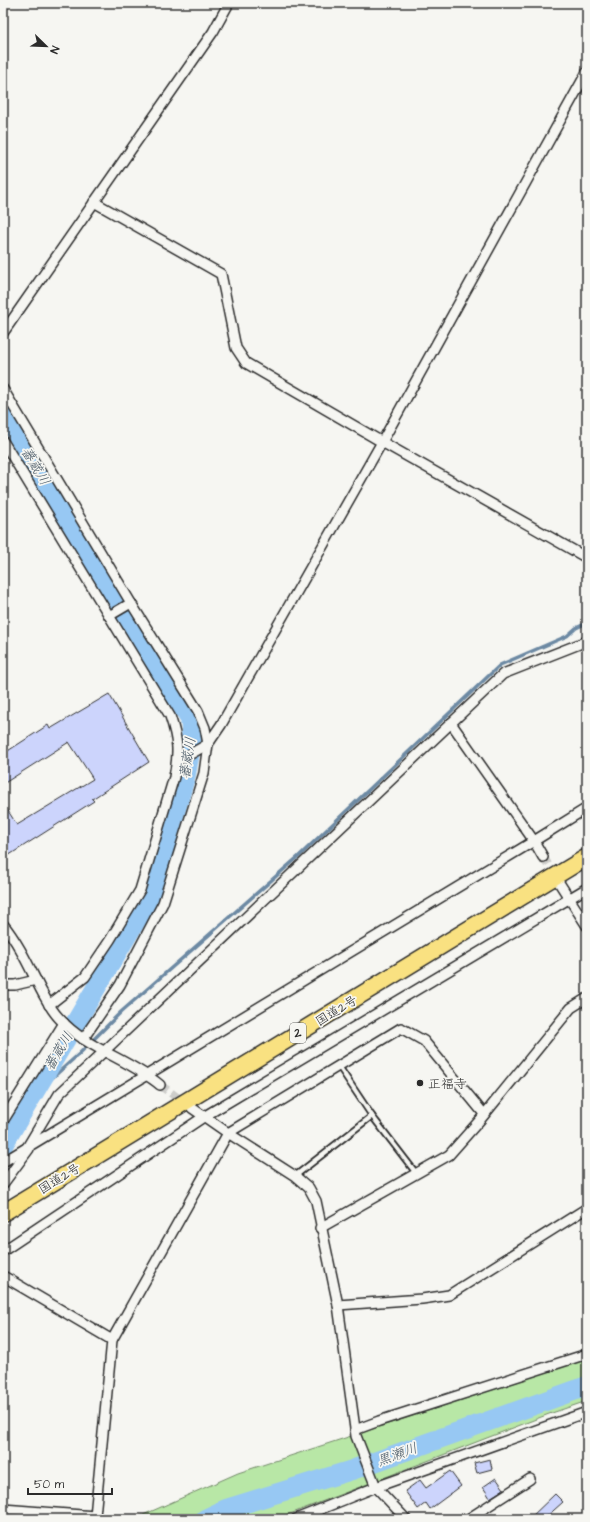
<svg xmlns="http://www.w3.org/2000/svg" width="590" height="1522" viewBox="0 0 590 1522" font-family="'Architects Daughter','Klee One',sans-serif">
<style>
.green{fill:#b8e7a6;stroke:#728968}
.lines{fill:none;stroke-linecap:round;stroke-linejoin:round}
.stream{stroke:#6c89a3;stroke-width:3.5}
.river{stroke:#97c8f3;stroke-width:20}
.building{fill:#ccd4fc;stroke:#2b2b2b}
.street-tunnel{stroke:#cdcdca;stroke-width:9;stroke-dasharray:9 4.5;stroke-linecap:butt}
.lane-casing{stroke:#2b2b2b;stroke-width:8}
.street-casing{stroke:#2b2b2b;stroke-width:12}
.highway-casing{stroke:#2b2b2b;stroke-width:19}
.lane{stroke:#f6f6f2;stroke-width:4.5}
.street{stroke:#f6f6f2;stroke-width:9}
.highway{stroke:#f9e181;stroke-width:16}
.poi-dot{fill:#2b2b2b;stroke:#f6f6f2;stroke-width:1.5}
.labels{text-anchor:middle;stroke-width:3.5;stroke-linejoin:round;paint-order:stroke}
.shield{fill:#f6f6f2;stroke:#686867;stroke-width:1}
.shield-label{font-size:12px;font-weight:bold;fill:#2b2b2b}
.street-label{font-size:13px;fill:#2b2b2b;stroke:#f6f6f2}
.poi-label{font-size:13px;fill:#2b2b2b;stroke:#f6f6f2;text-anchor:start}
.water-label{font-size:14px;font-style:italic;fill:#4b5a67;stroke:#f6f6f2}
</style>
<rect width="100%" height="100%" fill="#f6f6f2"/>
<filter id="ink" filterUnits="userSpaceOnUse"><feTurbulence type="fractalNoise" baseFrequency=".025" numOctaves="2"/><feDisplacementMap in="SourceGraphic" scale="8" xChannelSelector="R" yChannelSelector="G"/><feConvolveMatrix kernelMatrix="1 2 1 2 8 2 1 2 1" color-interpolation-filters="sRGB"/></filter>
<g filter="url(#ink)">
<polygon class="green" points="587,1359 587,1401 549,1414 277,1519 134,1519 238,1473"/>
<g class="lines">
<polyline class="stream" points="32,1096 79,1054 121,1012 298,857 500,665 567,636 576,628 587,623"/>
<g class="river">
<polyline points="3,411 98,569 147,652 190,718 192,740 186,774 153,887 144,907 3,1145"/>
<polyline points="205,1519 226,1509 352,1470 587,1386"/>
</g>
</g>
<g class="building">
<polygon points="109,694 149,762 92,799 94,801 3,859 3,803 17,825 93,779 69,742 3,784 3,754 48,725 50,729"/>
<polygon points="490,1459 492,1469 477,1473 474,1463"/>
<polygon points="450,1471 461,1486 430,1509 426,1503 418,1509 405,1491 420,1480 426,1488"/>
<polygon points="496,1478 504,1489 490,1498 483,1487"/>
<polygon points="555,1494 563,1502 544,1519 529,1519"/>
</g>
<g class="lines">
<g class="street-tunnel">
<polyline points="543,857 557,879"/>
<polyline points="160,1085 186,1104"/>
</g>
<g class="lane-casing">
<g id="lane">
<polyline points="338,1065 372,1116 416,1173"/>
<polyline points="295,1176 372,1116"/>
</g>
</g>
<g class="street-casing">
<g id="street">
<polyline points="94,202 221,274 236,348 246,363 382,442 587,558"/>
<polyline points="3,333 213,32 229,3"/>
<polyline points="3,389 131,603 198,711 205,728 208,744 204,773 163,903 120,985 83,1039"/>
<path d="M3,441L170,716C178,740 179,752 174,777L140,890L110,940L85,977L49,1005"/>
<polyline points="109,616 131,603"/>
<polyline points="451,723 534,841 543,857"/>
<polyline points="177,759 182,759 208,744 221,725 382,442 587,72"/>
<polyline points="558,881 587,926"/>
<path d="M3,924C20,945 30,969 42,992C47,1001 52,1011 59,1018C86,1049 129,1059 160,1085"/>
<polyline points="3,985 15,985 36,980"/>
<polyline points="192,1108 228,1133 295,1176 309,1188 316,1201 338,1305 356,1436 376,1487 406,1519"/>
<polyline points="3,1121 64,1023"/>
<polyline points="26,1149 59,1094 503,674 587,641"/>
<polyline points="3,1162 534,841 587,808"/>
<polyline points="3,1184 29,1149"/>
<polyline points="320,1228 449,1155 480,1120 571,1008 587,998"/>
<polyline points="3,1251 205,1116 587,888"/>
<polyline points="3,1276 112,1340"/>
<polyline points="338,1305 422,1299 449,1295 587,1208"/>
<polyline points="355,1430 379,1421 587,1354"/>
<polyline points="3,1509 95,1516 112,1340 228,1133 401,1028 424,1041 484,1114"/>
<polyline points="296,1519 376,1487 587,1412"/>
<polyline points="468,1519 530,1479"/>
</g>
</g>
<g class="highway-casing">
<polyline id="highway" points="3,1213 587,857"/>
</g>
<use href="#lane" class="lane"/>
<use href="#street" class="street"/>
<use href="#highway" class="highway"/>
</g>
</g>
<circle class="poi-dot" cx="420" cy="1083" r="4"/>
<g class="labels">
<rect class="shield" x="290" y="1023" width="16" height="20" rx="3"/>
<g class="shield-label">
<text x="298" y="1037">2</text>
</g>
<g class="street-label">
<text transform="translate(336 1010) rotate(-31)" y="5">国道2号</text>
<text transform="translate(59 1178) rotate(-31)" y="5">国道2号</text>
</g>
<g class="poi-label">
<text x="428" y="1088">正福寺</text>
</g>
<g class="water-label">
<text transform="translate(36 466) rotate(59)" y="5">蕃蔵川</text>
<text transform="translate(187 758) rotate(-81)" y="5">蕃蔵川</text>
<text transform="translate(58 1051) rotate(-59)" y="5">蕃蔵川</text>
<text transform="translate(397 1454) rotate(-20)" y="5">黒瀬川</text>
</g>
</g>
<rect width="590" height="1522" fill="none" stroke="#f6f6f2" stroke-width="16"/>
<rect x="8" y="8" width="574" height="1506" fill="none" stroke="#2b2b2b" stroke-width="1.5" filter="url(#ink)"/>
<g transform="translate(46 46) rotate(113)" stroke="#f6f6f2" stroke-width="3" paint-order="stroke">
<path d="M0-3L7 15L0 10L-7 15Z" fill="#2b2b2b"/>
<text y="-6" font-size="11" font-weight="bold" text-anchor="middle" fill="#2b2b2b">N</text>
</g>
<path d="M28 1488v6h84v-6" fill="none" stroke="#2b2b2b" stroke-width="2"/>
<text x="34" y="1488" font-size="12" fill="#2b2b2b" stroke="#f6f6f2" stroke-width="3" paint-order="stroke">50 m</text>
</svg>
